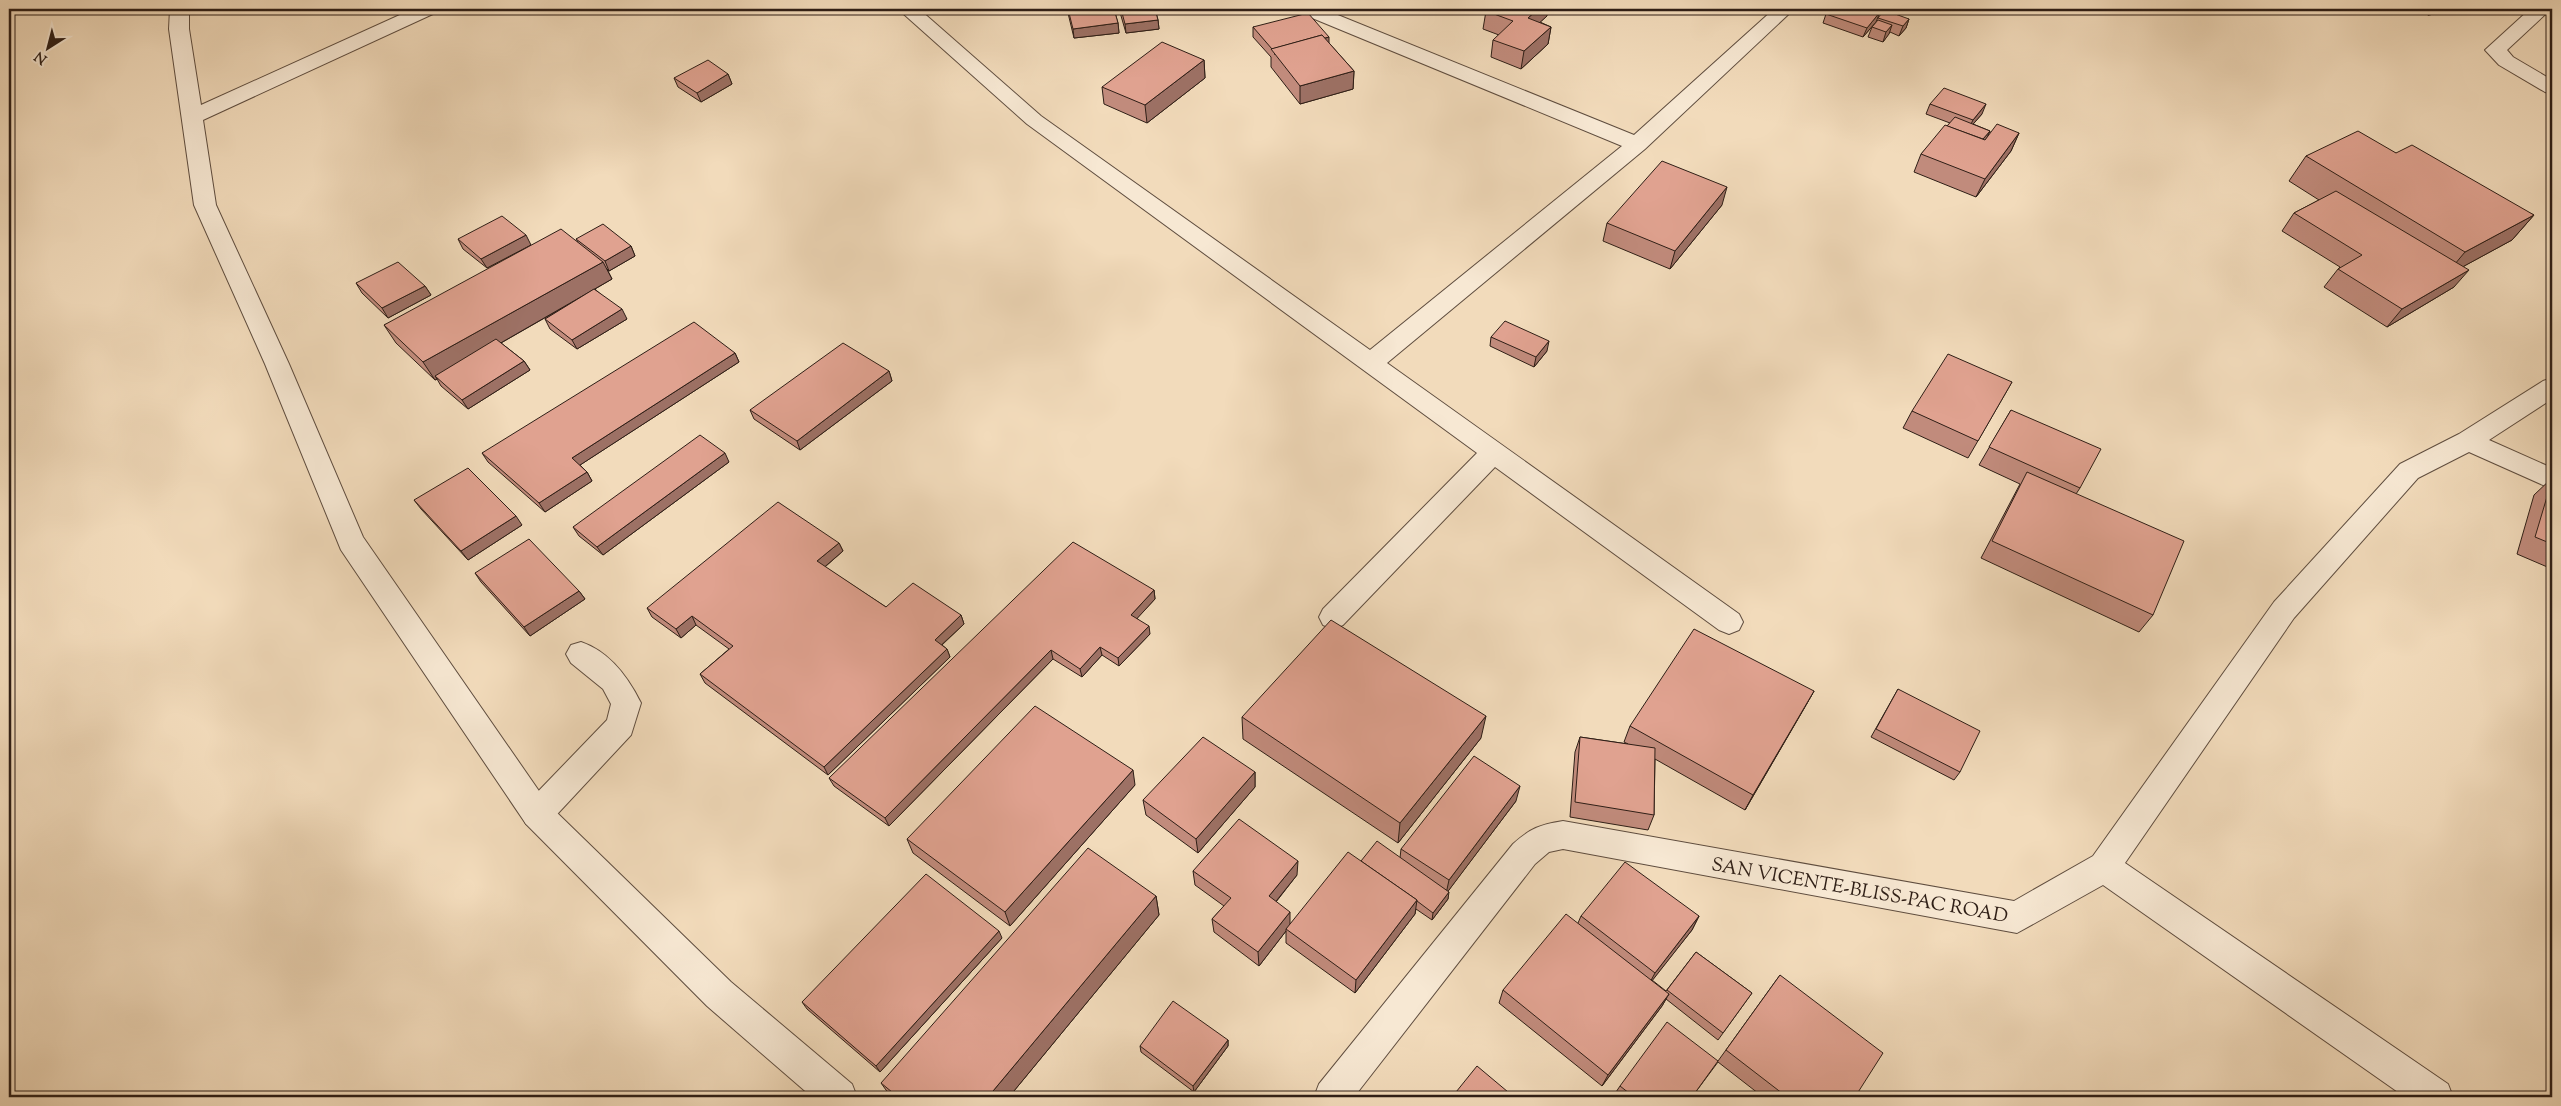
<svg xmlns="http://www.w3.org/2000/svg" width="2561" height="1106" viewBox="0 0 2561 1106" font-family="'Sorts Mill Goudy',serif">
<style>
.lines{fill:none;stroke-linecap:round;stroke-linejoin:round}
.service-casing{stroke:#5f4d3f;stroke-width:2}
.minor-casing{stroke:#5f4d3f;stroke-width:2}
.service{fill:#f7e8d3;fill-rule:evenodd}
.minor{fill:#f7e8d3;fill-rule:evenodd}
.wall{fill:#c18b7c;stroke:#2e1e16}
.shaded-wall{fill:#9d7165;stroke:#2e1e16}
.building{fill:#e0a290;stroke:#2e1e16}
.labels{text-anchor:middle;stroke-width:4.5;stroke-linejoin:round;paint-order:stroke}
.street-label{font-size:19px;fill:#2e1e16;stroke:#f7e8d3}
</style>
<rect width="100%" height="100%" fill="#f2dbbb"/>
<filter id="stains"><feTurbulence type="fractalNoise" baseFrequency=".004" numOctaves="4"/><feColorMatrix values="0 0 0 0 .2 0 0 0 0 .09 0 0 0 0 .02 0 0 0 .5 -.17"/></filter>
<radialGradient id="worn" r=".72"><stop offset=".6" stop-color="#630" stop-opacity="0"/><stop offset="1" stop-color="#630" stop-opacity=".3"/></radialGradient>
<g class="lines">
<g class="service-casing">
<path id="service" d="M581,642C610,652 628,677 641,703L631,735L548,824L537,828L526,824L521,814L526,804L607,720L611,704L603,689L571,663L566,654L571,645Z"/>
</g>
<g class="minor-casing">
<g id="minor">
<polygon points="170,9 189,9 189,29 201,105 413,9 438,9 435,13 203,120 216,205 289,364 363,537 548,804 731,982 852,1084 857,1097 812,1097 707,1006 526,824 341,550 265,364 194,205 169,29"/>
<polygon points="898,9 919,9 1041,116 1370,350 1622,146 1300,13 1298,9 1323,9 1634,135 1774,9 1794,9 1645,149 1387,363 1739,614 1743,622 1739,630 1729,634 1719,630 1495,467 1343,625 1333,629 1323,625 1319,617 1323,609 1477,453 1027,124"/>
<polygon points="2530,9 2551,9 2507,50 2513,57 2552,80 2552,94 2545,92 2499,65 2485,50"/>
<path d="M2552,378V399L2489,440L2552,468V489L2469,452L2418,478L2294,618L2125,863L2448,1084L2453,1097H2405L2103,885L2017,933L1563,849L1549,852L1535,864L1354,1097H1314L1319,1084L1513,844C1531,828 1539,825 1563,821L2014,901L2093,856L2274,602L2400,464L2459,434L2543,381Z"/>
</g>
</g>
<use href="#service" class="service"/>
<use href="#minor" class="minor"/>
</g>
<g class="wall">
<polygon points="1067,9 1114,9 1118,23 1119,33 1074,38"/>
<polygon points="1119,9 1155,9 1158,20 1159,29 1126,33"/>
<polygon points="2419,9 2467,9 2428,15"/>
<polygon points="1486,11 1547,16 1540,22 1551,27 1548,44 1521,69 1491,57 1493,40 1499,35 1483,29"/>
<polygon points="1826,14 1878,17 1909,19 1906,28 1899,36 1890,32 1883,42 1868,37 1872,27 1876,22 1863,37 1823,23"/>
<polygon points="1253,27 1329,43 1354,71 1353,89 1300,104 1271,67 1271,57 1253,37"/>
<polygon points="1204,60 1205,78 1147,123 1104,104 1102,87"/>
<polygon points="728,74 732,84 701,102 678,87 674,78"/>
<polygon points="1930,104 1982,114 1973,124 1990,131 1986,138 2019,133 2011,151 1976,197 1914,172 1921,154 1950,123 1926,114"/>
<polygon points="2396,153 2534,215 2512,240 2464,266 2454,287 2387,327 2324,287 2338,269 2340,267 2282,231 2294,213 2319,200 2289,181 2306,156"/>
<polygon points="1722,205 1670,269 1603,241 1607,223"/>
<polygon points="458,239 531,245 487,268 463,249"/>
<polygon points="576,239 631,246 635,256 609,271 607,269 612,279 595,289 627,319 577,349 550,329 545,319 583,296 501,343 524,361 530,370 468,409 441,386 437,379 435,380 396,343 384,325 578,242"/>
<polygon points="356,283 425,286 431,295 388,318 362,293"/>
<polygon points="1491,337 1547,351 1534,367 1490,346"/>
<polygon points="735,353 739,362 580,465 587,472 592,481 545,512 488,462 482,453"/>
<polygon points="889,371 892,381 800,450 754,419 750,410"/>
<polygon points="2012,382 1968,458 1903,428 1912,411"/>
<polygon points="2011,410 2080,488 2076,494 2153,615 2139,632 1981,558 2020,484 1979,465"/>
<polygon points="729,462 603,555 579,536 573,527"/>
<polygon points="2552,478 2552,569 2517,554 2534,495"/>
<polygon points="414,500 522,525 468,560 421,509"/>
<polygon points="839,543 843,551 825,567 886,607 961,615 964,624 942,645 947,649 950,657 828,775 705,683 700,674 729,649 696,625 681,638 652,617 647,608"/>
<polygon points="475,573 579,591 585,599 530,636 481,582"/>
<polygon points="1154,590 1155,599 1137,618 1150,634 1119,666 1102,655 1082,677 1053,659 889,826 834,786 829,778"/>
<polygon points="1898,689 1960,772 1954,780 1871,737"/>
<polygon points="1814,691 1745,810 1655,759 1654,815 1648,830 1570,817 1575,752 1580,737 1628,744 1624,742 1630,726"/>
<polygon points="1242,717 1481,738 1398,843 1243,739"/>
<polygon points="1255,772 1255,787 1198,853 1146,815 1143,800"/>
<polygon points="1135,785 1010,926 913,853 907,839"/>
<polygon points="1516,801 1448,891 1448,899 1432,920 1416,909 1415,914 1355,993 1286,943 1286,931 1259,966 1214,932 1212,919 1224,906 1195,885 1193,871 1297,875 1276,902 1290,924 1361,861 1400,858 1401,849"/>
<polygon points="1156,896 1159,915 1009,1097 891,1097 881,1083"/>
<polygon points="1581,916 1699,916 1692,930 1652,980 1666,991 1696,952 1752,993 1718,1040 1666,999 1662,1006 1602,1086 1499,1003 1503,990 1578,923"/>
<polygon points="1002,938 880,1072 807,1009 802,1002"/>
<polygon points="1780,975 1855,1097 1763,1097 1718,1062 1692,1097 1623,1097 1616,1092 1620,1086 1718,1061"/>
<polygon points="1228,1040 1228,1046 1194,1092 1141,1052 1140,1046"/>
</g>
<g class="shaded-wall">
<polygon points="1178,9 1205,9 1178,12"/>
<polygon points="1538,9 1548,9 1547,16 1525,36 1528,18"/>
<polygon points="2432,9 2467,9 2428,15"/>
<polygon points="1880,12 1876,22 1863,37 1867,28"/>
<polygon points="1909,19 1906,28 1899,36 1903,26"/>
<polygon points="1158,20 1159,29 1126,33 1125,24"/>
<polygon points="1118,23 1119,33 1074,38 1073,29"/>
<polygon points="1892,25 1889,34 1883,42 1886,32"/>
<polygon points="1551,27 1548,44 1521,69 1524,51"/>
<polygon points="1329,37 1329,46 1274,54"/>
<polygon points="1204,60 1205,78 1147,123 1145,105"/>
<polygon points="1354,71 1353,89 1300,104 1300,86"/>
<polygon points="728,74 732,84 701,102 697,93"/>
<polygon points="1986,104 1982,114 1968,130 1973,120"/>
<polygon points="1990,131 1986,140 1977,146"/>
<polygon points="2019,133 2011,151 1976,197 1985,179"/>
<polygon points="1727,187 1722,205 1670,269 1675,251"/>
<polygon points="2534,215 2512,240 2444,277 2465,252"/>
<polygon points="526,235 531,245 487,268 481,259"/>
<polygon points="631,246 635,256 609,271 605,261"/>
<polygon points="603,262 612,279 438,379 435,376 437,379 435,380 423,362"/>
<polygon points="2469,270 2454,287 2387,327 2402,309"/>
<polygon points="425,286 431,295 388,318 382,308"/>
<polygon points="622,309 627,319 577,349 572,340"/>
<polygon points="1549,341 1547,351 1534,367 1536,357"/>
<polygon points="735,353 739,362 577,467 572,458"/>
<polygon points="524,361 530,370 468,409 462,400"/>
<polygon points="889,371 892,381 800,450 797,441"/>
<polygon points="725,453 729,462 603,555 597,547"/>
<polygon points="587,472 592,481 545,512 539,503"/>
<polygon points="516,516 522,525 468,560 461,551"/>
<polygon points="839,543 843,551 821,570 817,561"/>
<polygon points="1154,590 1155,599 1133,623 1131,615"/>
<polygon points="579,591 585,599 530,636 524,627"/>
<polygon points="961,615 964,624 937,649 935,640"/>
<polygon points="692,616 696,625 681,638 676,629"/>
<polygon points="1149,626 1150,634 1119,666 1118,658"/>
<polygon points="1100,647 1102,655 1082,677 1080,669"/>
<polygon points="947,649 950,657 828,775 824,767"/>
<polygon points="1051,650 1053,659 889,826 885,818"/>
<polygon points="1814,691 1805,707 1745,810 1753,795"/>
<polygon points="1486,716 1481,738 1398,843 1400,823"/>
<polygon points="1133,770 1135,785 1010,926 1005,912"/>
<polygon points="1255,772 1255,787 1198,853 1196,839"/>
<polygon points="1520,786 1516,801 1446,894 1449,880"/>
<polygon points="1298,861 1297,875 1269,910 1269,896"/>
<polygon points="1449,892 1448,899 1432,920 1433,913"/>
<polygon points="1156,896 1159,915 1009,1097 988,1097"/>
<polygon points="1417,900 1415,914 1355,993 1356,980"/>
<polygon points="1290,912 1290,926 1286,929 1286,931 1259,966 1258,952"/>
<polygon points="1699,916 1692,930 1648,986 1655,973"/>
<polygon points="999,931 1002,938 880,1072 876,1066"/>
<polygon points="1669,994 1662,1006 1602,1086 1608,1075"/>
<polygon points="1228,1040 1228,1046 1194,1092 1193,1086"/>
</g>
<g class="building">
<polygon points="1068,9 1114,9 1118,23 1073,29"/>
<polygon points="1121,9 1155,9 1158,20 1125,24"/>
<polygon points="1489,9 1538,9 1528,18 1551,27 1524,51 1493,40 1513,21 1486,11"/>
<polygon points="1830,9 1872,9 1880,12 1867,28 1826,14"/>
<polygon points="1884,10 1909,19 1903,26 1878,18"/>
<polygon points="1308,13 1329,37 1325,38 1322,35 1272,49 1253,27"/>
<polygon points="1878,20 1892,25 1886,32 1872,27"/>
<polygon points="1322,35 1354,71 1300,86 1271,49"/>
<polygon points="1162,42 1204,60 1145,105 1102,87"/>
<polygon points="708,60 728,74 697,93 674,78"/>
<polygon points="1944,88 1986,104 1973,120 1930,104"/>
<polygon points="1955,117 1990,131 1983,139 1947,126"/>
<polygon points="1997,124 2019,133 1985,179 1921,154 1945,125 1985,140"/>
<polygon points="2358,131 2396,153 2412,145 2534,215 2465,252 2306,156"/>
<polygon points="1662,161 1727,187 1675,251 1607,223"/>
<polygon points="2336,191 2469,270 2402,309 2338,269 2362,255 2294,213"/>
<polygon points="502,216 526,235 481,259 458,239"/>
<polygon points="603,224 631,246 605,261 576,239"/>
<polygon points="561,229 603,262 423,362 384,325"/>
<polygon points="398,262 425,286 382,308 356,283"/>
<polygon points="594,289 622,309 572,340 545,319"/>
<polygon points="1505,321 1549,341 1536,357 1491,337"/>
<polygon points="694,322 735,353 572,458 587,472 539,503 482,453"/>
<polygon points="496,339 524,361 462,400 435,376"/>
<polygon points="843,343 889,371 797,441 750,410"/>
<polygon points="1948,354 2012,382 1978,441 1912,411"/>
<polygon points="2011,410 2101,449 2080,488 1989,447"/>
<polygon points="700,435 725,453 597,547 573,527"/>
<polygon points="468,468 516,516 461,551 414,500"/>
<polygon points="2027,472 2184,541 2153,615 1992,541"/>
<polygon points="2552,480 2552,544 2535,537"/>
<polygon points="778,502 839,543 817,561 886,607 913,583 961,615 935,640 947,649 824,767 700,674 733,646 692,616 676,629 647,608"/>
<polygon points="529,539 579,591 524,627 475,573"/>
<polygon points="1073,542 1154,590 1131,615 1149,626 1118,658 1100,647 1080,669 1051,650 885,818 829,778"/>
<polygon points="1331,620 1486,716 1400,823 1242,717"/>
<polygon points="1694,629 1814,691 1753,795 1630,726"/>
<polygon points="1898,689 1980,731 1960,772 1876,729"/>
<polygon points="1035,706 1133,770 1005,912 907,839"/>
<polygon points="1203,737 1255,772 1196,839 1143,800"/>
<polygon points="1580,737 1655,748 1654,815 1575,802"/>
<polygon points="1474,756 1520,786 1449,880 1401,849"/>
<polygon points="1239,819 1298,861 1269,896 1290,912 1258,952 1212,919 1231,898 1193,871"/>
<polygon points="1377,841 1449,892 1433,913 1417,901 1417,900 1361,861"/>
<polygon points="1088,848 1156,896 988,1097 898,1097 881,1083"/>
<polygon points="1348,852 1417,900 1356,980 1286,929"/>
<polygon points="1625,862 1699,916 1655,973 1581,916"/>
<polygon points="926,874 999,931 876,1066 802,1002"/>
<polygon points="1566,914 1669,994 1608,1075 1503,990"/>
<polygon points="1696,952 1752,993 1723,1033 1667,990"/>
<polygon points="1780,975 1883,1053 1855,1097 1787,1097 1726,1050"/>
<polygon points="1173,1001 1228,1040 1193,1086 1140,1046"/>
<polygon points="1667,1022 1718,1061 1692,1097 1634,1097 1620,1086"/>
<polygon points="1477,1066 1514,1097 1452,1097"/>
</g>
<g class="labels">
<g class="street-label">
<text transform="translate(1860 889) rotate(10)" y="7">SAN VICENTE-BLISS-PAC ROAD</text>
</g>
</g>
<rect width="2561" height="1106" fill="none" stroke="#f2dbbb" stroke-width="30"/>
<rect x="10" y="10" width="2541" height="1086" fill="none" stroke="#2e1e16" stroke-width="2.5"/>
<rect x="15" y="15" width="2531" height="1076" fill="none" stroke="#2e1e16"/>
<g transform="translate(48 48) rotate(216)" stroke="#f7e8d3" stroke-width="4" paint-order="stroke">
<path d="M0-4L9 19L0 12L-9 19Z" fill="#2e1e16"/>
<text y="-8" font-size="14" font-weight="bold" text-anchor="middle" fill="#2e1e16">N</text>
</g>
<rect width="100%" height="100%" filter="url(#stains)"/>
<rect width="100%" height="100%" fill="url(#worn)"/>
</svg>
